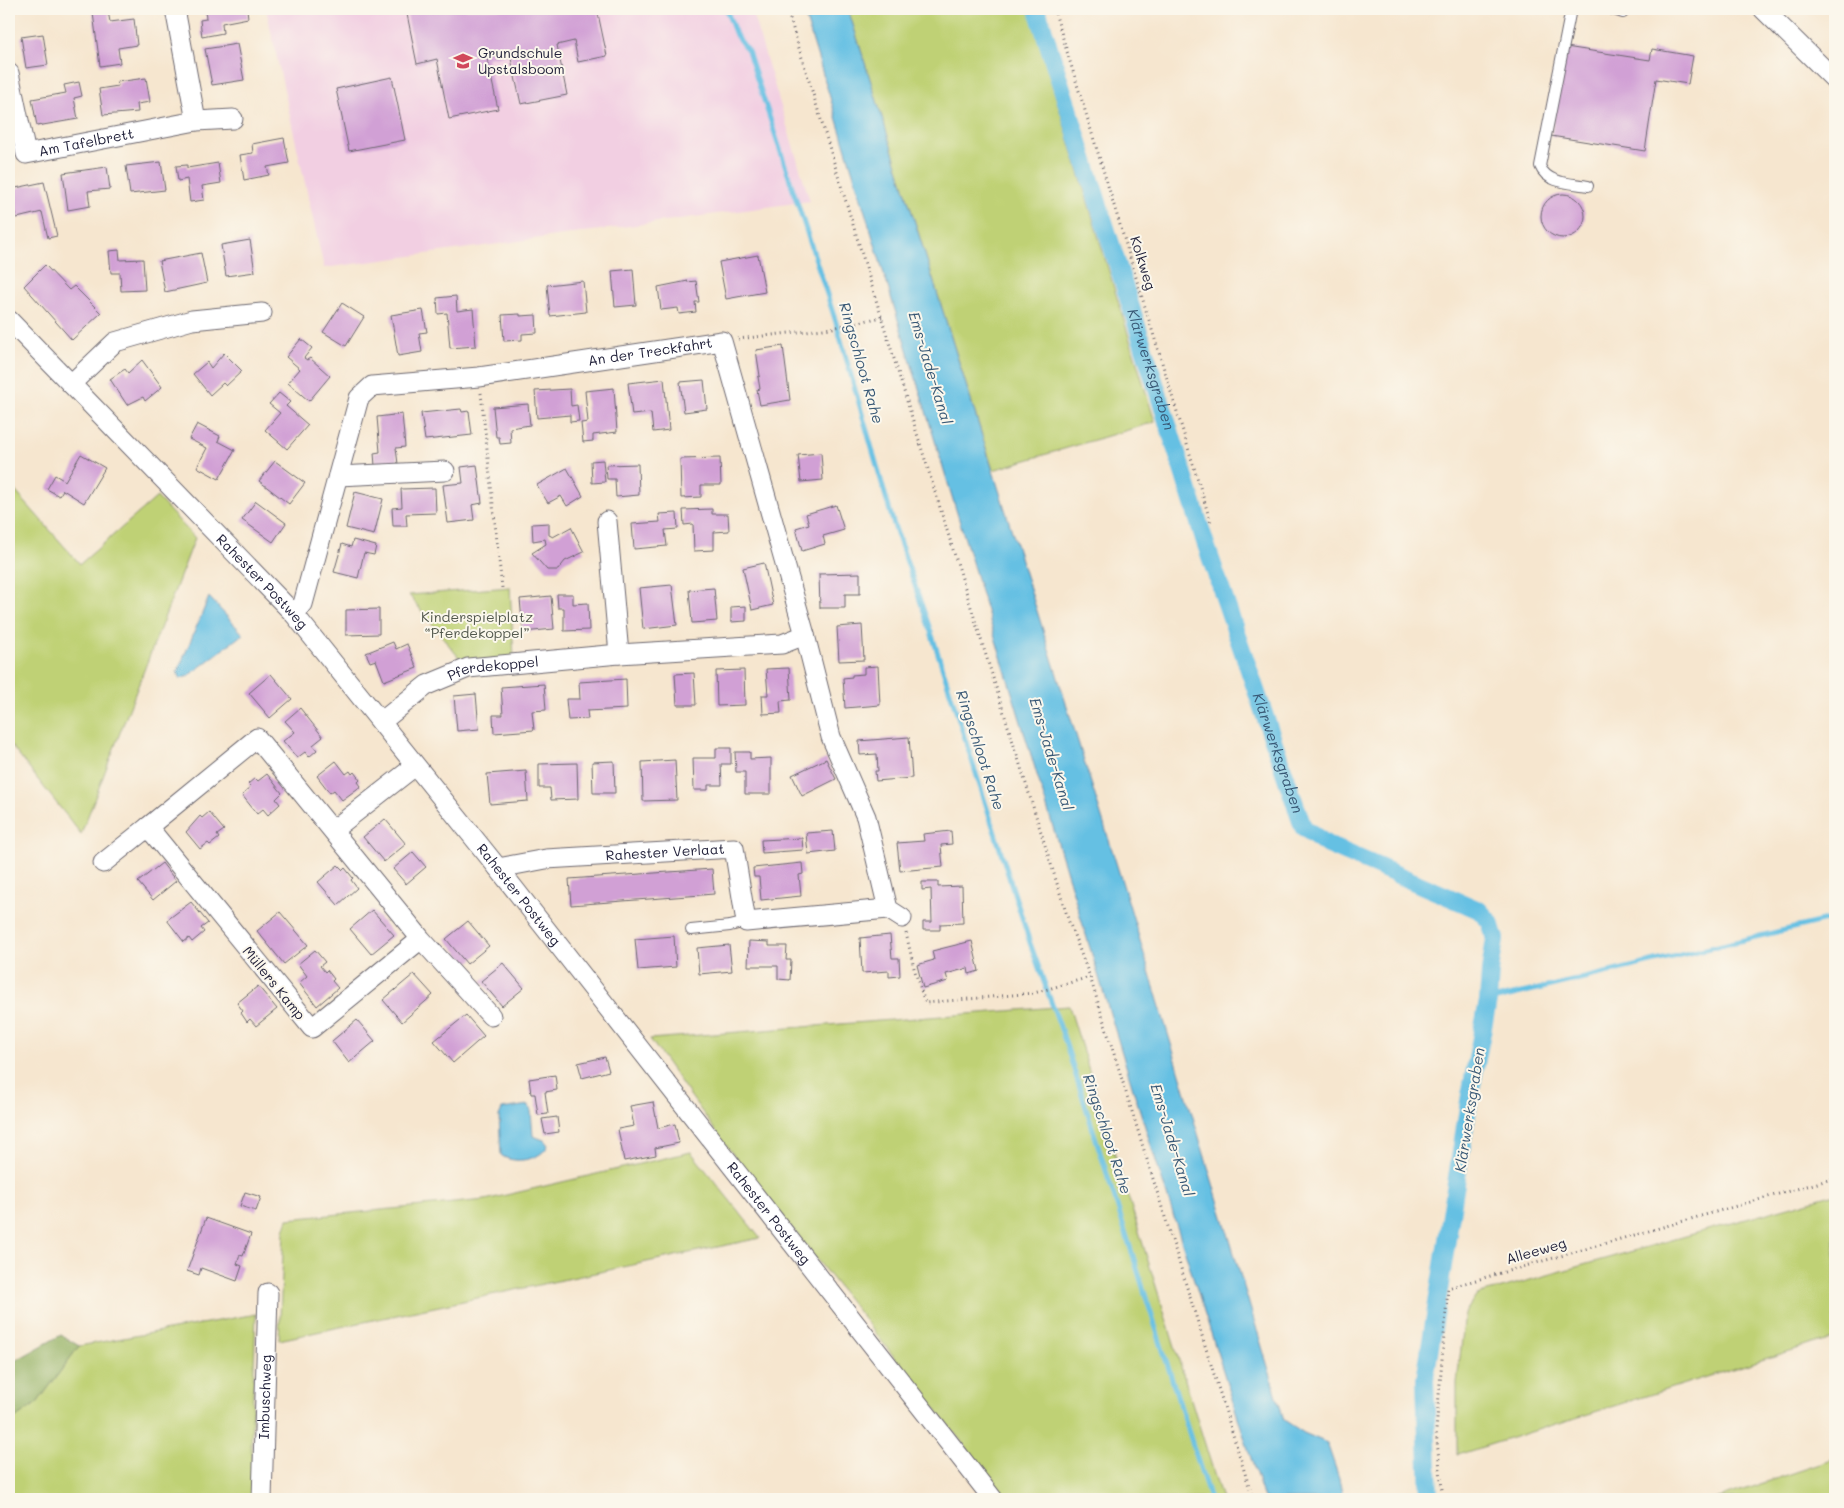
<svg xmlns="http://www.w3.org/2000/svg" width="1844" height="1508" viewBox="0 0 1844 1508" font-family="Mali,sans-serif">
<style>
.built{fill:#f2cfe2}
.green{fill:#bfd174;stroke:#707a58}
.forest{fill:#97b366;stroke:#5c6a50}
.water{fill:#65c0e3;stroke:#44718f}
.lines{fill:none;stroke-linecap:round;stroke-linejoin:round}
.stream{stroke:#65c0e3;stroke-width:5}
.canal{stroke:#65c0e3;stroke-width:18}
.building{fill:#d1a0d5}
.service-casing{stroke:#6c676f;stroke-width:12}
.minor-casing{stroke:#6c676f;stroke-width:21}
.path{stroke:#6c676f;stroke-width:3;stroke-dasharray:1 4;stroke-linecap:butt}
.service{stroke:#fff;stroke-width:10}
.minor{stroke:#fff;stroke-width:19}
.labels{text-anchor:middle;stroke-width:4;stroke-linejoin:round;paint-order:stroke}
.poi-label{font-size:14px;fill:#22223b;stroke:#fbf7ec;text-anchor:start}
.street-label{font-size:14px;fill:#22223b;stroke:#fbf7ec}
.park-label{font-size:14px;fill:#51574c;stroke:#fbf7ec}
.water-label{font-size:15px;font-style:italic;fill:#395976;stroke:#fbf7ec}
</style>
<rect width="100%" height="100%" fill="#fbf7ec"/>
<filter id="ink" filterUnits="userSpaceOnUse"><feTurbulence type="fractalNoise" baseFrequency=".02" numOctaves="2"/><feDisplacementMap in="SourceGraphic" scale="10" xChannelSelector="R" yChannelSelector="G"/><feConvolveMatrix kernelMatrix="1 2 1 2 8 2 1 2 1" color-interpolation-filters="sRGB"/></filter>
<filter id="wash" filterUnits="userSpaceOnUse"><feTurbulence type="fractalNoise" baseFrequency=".0096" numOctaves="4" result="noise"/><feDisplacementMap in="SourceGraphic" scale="20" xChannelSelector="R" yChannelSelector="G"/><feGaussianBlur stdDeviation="1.12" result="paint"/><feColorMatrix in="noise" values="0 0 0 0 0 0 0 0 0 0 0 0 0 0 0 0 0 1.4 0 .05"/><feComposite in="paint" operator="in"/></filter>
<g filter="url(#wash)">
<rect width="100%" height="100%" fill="#f6e6cf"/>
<polygon class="built" points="266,9 751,9 810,201 324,268"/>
<g class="green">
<polygon points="848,9 1029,9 1155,422 993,470"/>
<polygon points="9,484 80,564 157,497 195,538 81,834 9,743"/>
<polygon points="510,587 514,658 464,664 409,595"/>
<polygon points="1069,1006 1222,1499 1007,1499 725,1144 650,1039"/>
<polygon points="691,1152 760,1238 279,1340 284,1231 288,1219 485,1200"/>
<polygon points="1835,1194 1835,1337 1457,1455 1457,1383 1465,1313 1477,1295"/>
<polygon points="256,1314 251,1447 255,1499 9,1499 9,1423 37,1403 79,1346"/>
<polygon points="1835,1459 1835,1499 1716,1499"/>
</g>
<polygon class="forest" points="61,1335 79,1346 37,1403 9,1423 9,1361 13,1362"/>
<g class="water">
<polygon points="803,9 848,9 1129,904 1284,1420 1304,1433 1327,1443 1339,1478 1343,1499 1264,1499 1134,1092"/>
<polygon points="209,597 243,634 188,676 181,679 177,673"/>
<path d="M528,1105L531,1111L533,1136L544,1140L548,1145C542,1160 513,1165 501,1155L499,1116L502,1109Z"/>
</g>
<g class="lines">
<g class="stream">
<polyline points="726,9 736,35 748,51 835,319 893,522 932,635 1030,943 1062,1032 1210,1499"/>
<polyline points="1488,1001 1835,918"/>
</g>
<path class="canal" id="s1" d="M1037,9L1205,542L1303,827L1326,844L1479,910L1490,922L1495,939L1490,971L1488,1001L1470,1095L1425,1379L1429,1499"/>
</g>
<g id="blocks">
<g class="building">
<polygon points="205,9 247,9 248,18 222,23 223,33 202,37 200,20 206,19"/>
<polygon points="406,9 597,9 607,56 578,62 574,41 557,45 567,95 521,104 510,54 487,58 498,109 449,119 437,59 417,64"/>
<polygon points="108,11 110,22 134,19 137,45 118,48 120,63 100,66 93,13"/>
<polygon points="43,34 48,65 26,68 21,37"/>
<polygon points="237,44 244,80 212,85 205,49"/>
<polygon points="1566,47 1650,60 1652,49 1693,56 1688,84 1656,79 1645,151 1551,136"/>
<polygon points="392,77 405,140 349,151 336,89"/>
<polygon points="146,78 150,102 137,104 138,112 103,115 99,89 118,86 117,82"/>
<polygon points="79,82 82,96 74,98 78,119 37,126 32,99 66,93 64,85"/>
<polygon points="284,138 289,163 267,167 269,175 244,180 240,155 253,153 252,144"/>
<polygon points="161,162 165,190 130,194 126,166"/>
<polygon points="218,163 221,183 202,186 204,200 190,202 187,179 178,181 176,166 187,165 187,168"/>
<polygon points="107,167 110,189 88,191 90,206 68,210 63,173"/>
<polygon points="44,182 57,236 48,238 42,212 17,218 11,189"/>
<circle cx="1563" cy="216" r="22"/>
<polygon points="250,240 255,272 226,276 221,245"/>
<polygon points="119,250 120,260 143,259 145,290 121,291 120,273 111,273 109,251"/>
<polygon points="201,253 207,283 165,292 159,261"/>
<polygon points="758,255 765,292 726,299 719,262"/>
<polygon points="45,265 69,290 74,286 101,313 72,340 24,286"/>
<polygon points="633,269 636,305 615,307 612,271"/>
<polygon points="583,281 586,312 550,316 547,285"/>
<polygon points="688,281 687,282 696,281 699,302 695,302 696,312 679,314 678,308 661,310 658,287"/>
<polygon points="456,296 457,311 473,309 476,346 450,348 447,313 438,314 437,298"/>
<polygon points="342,303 364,317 346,346 323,332"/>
<polygon points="423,310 427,332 419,333 422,352 398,356 391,315"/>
<polygon points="520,314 520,316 536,315 537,333 522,334 522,340 504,341 502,315"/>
<polygon points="301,339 312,348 304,358 307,360 310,358 330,376 309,401 288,383 300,369 286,357"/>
<polygon points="783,346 790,400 760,405 757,390 760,389 758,377 760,376 756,350"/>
<polygon points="224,353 242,371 226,386 223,383 210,395 193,374 207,362 211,368"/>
<polygon points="142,360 162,387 145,401 143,397 127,405 110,379 125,369 128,373"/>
<polygon points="664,379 669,430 653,432 651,413 632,415 628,383"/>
<polygon points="704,380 707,409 684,412 680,382"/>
<polygon points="614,388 617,432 593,435 593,441 583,442 581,423 588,422 585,391"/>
<polygon points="570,389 571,406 577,405 579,421 570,422 570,415 537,418 535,391"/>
<polygon points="279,393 290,402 286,406 308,425 287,449 265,430 280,413 269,404"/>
<polygon points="528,404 530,425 510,428 511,443 500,444 499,437 496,437 493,407"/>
<polygon points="461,409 462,412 469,411 472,435 425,440 421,413"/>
<polygon points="402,414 405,447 396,448 398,464 375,466 374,453 380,452 377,417"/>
<polygon points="197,424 220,436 218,441 235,450 219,479 197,467 207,448 189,439"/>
<polygon points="821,453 823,480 801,482 798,455"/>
<polygon points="81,454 105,468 84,503 63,490 59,496 47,489 55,475 65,481"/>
<polygon points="720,458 721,485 701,485 701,497 681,498 680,459"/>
<polygon points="603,460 605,482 592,483 591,461"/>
<polygon points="275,461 305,483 289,504 259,481"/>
<polygon points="638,464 639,495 616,497 615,479 607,479 606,465"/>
<polygon points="477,465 482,503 472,505 474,520 448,523 443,485 463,483 461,467"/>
<polygon points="567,468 583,496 567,506 561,496 548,503 537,485"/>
<polygon points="435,488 436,513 406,514 407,526 393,526 392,508 402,507 401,489"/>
<polygon points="355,492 383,499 374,535 346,528"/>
<polygon points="256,501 286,523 273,542 242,520"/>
<polygon points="836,505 844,530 823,536 825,544 802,551 796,528 809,524 806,514"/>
<polygon points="712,509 712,514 728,514 729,531 714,532 714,550 694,551 693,524 684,525 683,510"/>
<polygon points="677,513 678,529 665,530 667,546 634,549 632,524 660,522 659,514"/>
<polygon points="549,523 549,535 553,537 571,527 584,552 565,561 558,570 547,570 532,553 546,544 545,539 533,541 532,524"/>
<polygon points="353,540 376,546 374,555 364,553 358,578 334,572 342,544 351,547"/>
<polygon points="764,563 773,605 752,610 743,568"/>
<polygon points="860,573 860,594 845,594 845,608 820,608 819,574"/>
<polygon points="672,585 677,625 643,629 639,588"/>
<polygon points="714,588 717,621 692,623 689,590"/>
<polygon points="557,594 573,594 573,604 588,603 589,630 564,631 564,608 558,608"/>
<polygon points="551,596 554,629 523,632 520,599"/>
<polygon points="746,606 746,621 731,622 731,607"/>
<polygon points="379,609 379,634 346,635 346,610"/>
<polygon points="862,625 864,660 839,661 837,627"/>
<polygon points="393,642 396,649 407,644 417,668 384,681 376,660 370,662 366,653"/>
<polygon points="878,666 880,705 845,708 843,678 852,677 852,675 864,674 864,667"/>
<polygon points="789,668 791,700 780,701 781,713 763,714 762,695 768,695 766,669"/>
<polygon points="744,670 745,705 717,706 716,671"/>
<polygon points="694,673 696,705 677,705 675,674"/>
<polygon points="271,674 292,699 270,718 249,693"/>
<polygon points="626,679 627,709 587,711 588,719 568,720 566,699 580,699 579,682"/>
<polygon points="544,684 546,710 532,711 534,730 494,733 493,715 503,715 501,687"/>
<polygon points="476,694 479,729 457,731 454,696"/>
<polygon points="300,708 323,737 313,745 317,750 309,757 305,752 297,758 283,741 295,732 285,721"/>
<polygon points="909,737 912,778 876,781 875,771 878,771 877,754 860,755 859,741"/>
<polygon points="716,748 731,748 731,764 721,764 722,785 708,785 708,790 694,790 693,758 716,758"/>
<polygon points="735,752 750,752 750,759 771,758 771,794 745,794 745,772 736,772"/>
<polygon points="826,759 836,779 802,796 792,775"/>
<polygon points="675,760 677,800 643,801 642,762"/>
<polygon points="336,761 346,774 350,771 352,774 354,772 360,780 358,782 361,786 342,800 334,790 330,793 317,776"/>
<polygon points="614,761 615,793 593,793 592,762"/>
<polygon points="577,763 578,799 551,800 550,788 539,788 539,764"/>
<polygon points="526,771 528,801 490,804 487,774"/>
<polygon points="267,774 282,793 276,799 280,804 268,815 263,809 257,814 242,795 251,787 248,784 255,778 258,781"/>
<polygon points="209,812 224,830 217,835 219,838 210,845 208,843 200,849 186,832 200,816 202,818"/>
<polygon points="385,819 406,844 384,862 363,837"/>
<polygon points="833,831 835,851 808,854 806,833"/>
<polygon points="951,831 952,844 941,845 943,867 900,871 897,843 924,841 923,834"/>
<polygon points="802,838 803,850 762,853 761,840"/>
<polygon points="413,852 426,867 406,884 393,869"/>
<polygon points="162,863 176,881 153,900 138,882"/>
<polygon points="802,863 803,874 799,875 801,896 761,900 759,877 754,877 753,868"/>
<polygon points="338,865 343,870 345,868 353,878 351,880 357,888 338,905 318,882"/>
<polygon points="712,869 714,894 571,905 569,879"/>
<polygon points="922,882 938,882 938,887 962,886 963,923 940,924 940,930 923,930 923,922 932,922 931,889 922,890"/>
<polygon points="191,902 208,923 201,928 204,932 192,942 189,938 184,942 167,920"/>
<polygon points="372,910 394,935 371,954 350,929"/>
<polygon points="280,912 308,945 284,964 257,931"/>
<polygon points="468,921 489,946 467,964 446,939"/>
<polygon points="890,935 892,958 899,958 900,976 889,977 889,971 862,973 860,938"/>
<polygon points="674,936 676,967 638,970 635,939"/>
<polygon points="749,941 769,942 769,946 787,946 786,960 791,960 790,980 778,979 778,966 748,966"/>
<polygon points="972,941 979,971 969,974 968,968 946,974 948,981 923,988 917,965 934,960 932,951"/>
<polygon points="729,945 732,971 699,974 697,948"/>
<polygon points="315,950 325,962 320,966 325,972 327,970 334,979 332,981 338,988 317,1006 299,983 307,976 298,964"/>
<polygon points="503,963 524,988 502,1006 481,981"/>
<polygon points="414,974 433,995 402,1022 383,1000"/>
<polygon points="258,986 277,1009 256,1026 250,1019 247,1022 241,1013 243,1011 237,1003"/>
<polygon points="466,1015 484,1036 453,1063 434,1041"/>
<polygon points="357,1020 375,1041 349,1063 332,1041"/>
<polygon points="605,1057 609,1071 582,1078 578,1063"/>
<polygon points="555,1075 557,1090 545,1092 548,1114 538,1115 535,1094 531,1094 529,1079"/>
<polygon points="653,1102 658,1128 675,1124 679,1143 655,1148 656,1155 624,1161 618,1129 634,1126 630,1106"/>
<polygon points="557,1117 559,1132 545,1134 542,1119"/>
<polygon points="245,1192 261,1197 256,1211 240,1206"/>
<polygon points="206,1218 251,1234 243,1256 240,1255 237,1264 242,1266 237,1281 201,1268 199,1275 187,1271"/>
</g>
</g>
</g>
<g filter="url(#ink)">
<use href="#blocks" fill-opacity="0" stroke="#6c676f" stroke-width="1"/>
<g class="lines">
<g class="service-casing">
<g id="service">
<path d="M1571,9L1540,166C1547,184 1572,183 1588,186"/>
<polyline points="1611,9 1623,13"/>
<polyline points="691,930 730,926 746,922"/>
</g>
</g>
<g class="minor-casing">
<g id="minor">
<polyline points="1763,9 1835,80"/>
<path id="s2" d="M9,73L26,154L196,121L175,9"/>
<polyline points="196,121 233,119"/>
<path id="s3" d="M9,320L294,614L498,868L993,1499"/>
<polyline points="71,384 115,342 192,320 262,313"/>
<polyline points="338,476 445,471"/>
<polyline points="607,521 619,654"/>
<path id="s4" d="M294,614L303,604L359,398L372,386L479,377L722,341L805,635L831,737L866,817L888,909L902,918"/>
<path id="s5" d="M381,722L427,685L468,668L619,654L782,644L805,635"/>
<polyline points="333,830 415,766"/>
<polyline points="103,863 148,827"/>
<path id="s6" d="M498,868L546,859L734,848L746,922L888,909"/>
<polyline points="421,939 312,1028 148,827 257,738 421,939 491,1016"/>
<path id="s7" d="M262,1499L268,1293"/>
</g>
</g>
<g class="path">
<polyline points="787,9 918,437 1069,922 1090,977 1253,1499"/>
<polyline points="1054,9 1211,523"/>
<polyline points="738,339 832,328 882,317"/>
<polyline points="481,393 502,588"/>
<polyline points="906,933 914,968 925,1003 1034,993 1090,977"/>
<polyline points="1443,1499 1436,1431 1448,1288 1835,1178"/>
</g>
<use href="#service" class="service"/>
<use href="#minor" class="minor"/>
</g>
</g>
<defs>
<g id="school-bare" transform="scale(1.5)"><path d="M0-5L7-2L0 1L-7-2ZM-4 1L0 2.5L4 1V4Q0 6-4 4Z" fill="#d1495b" stroke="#fbf7ec" stroke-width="2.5" paint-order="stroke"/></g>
</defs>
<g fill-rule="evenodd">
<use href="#school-bare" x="463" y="61"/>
</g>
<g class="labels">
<g class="poi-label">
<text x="478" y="58">Grundschule<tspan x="478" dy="16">Upstalsboom</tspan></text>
</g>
<g class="street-label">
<text dy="5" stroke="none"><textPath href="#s2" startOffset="144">Am Tafelbrett</textPath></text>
<text transform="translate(1143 263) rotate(73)" y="5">Kolkweg</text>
<text dy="5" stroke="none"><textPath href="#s4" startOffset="525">An der Treckfahrt</textPath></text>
<text dy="5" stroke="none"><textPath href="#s3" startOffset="364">Rahester Postweg</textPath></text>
<text dy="5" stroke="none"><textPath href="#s5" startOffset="128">Pferdekoppel</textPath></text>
<text dy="5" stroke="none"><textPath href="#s6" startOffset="168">Rahester Verlaat</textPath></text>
<text dy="5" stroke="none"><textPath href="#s3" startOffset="769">Rahester Postweg</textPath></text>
<text transform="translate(274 983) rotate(51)" y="5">Müllers Kamp</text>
<text dy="5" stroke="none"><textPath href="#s3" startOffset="1174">Rahester Postweg</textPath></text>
<text transform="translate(1536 1251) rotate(-16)" y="5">Alleeweg</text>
<text dy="5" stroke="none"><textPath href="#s7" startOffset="102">Imbuschweg</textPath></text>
</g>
<g class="park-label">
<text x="477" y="622">Kinderspielplatz<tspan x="477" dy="16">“Pferdekoppel”</tspan></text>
</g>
<g class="water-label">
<text transform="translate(861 363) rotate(74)" y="5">Ringschloot Rahe</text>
<text transform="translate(930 368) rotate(73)" y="5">Ems-Jade-Kanal</text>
<text dy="5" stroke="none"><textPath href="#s1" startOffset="378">Klärwerksgraben</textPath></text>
<text transform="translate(980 750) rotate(72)" y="5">Ringschloot Rahe</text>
<text dy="5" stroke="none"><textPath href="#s1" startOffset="782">Klärwerksgraben</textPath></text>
<text transform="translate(1051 754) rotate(73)" y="5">Ems-Jade-Kanal</text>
<text transform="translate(1470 1110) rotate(-81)" y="5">Klärwerksgraben</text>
<text transform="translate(1107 1134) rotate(72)" y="5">Ringschloot Rahe</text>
<text transform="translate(1172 1140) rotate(73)" y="5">Ems-Jade-Kanal</text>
</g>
</g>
<rect width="1844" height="1508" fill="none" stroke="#fbf7ec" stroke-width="30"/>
</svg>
